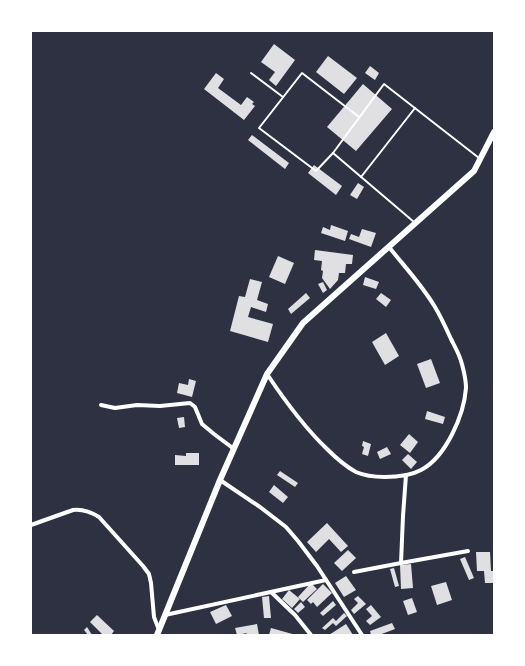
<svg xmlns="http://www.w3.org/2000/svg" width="525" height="666" viewBox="0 0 525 666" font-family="'Fira Sans Condensed',sans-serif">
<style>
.building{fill:#e0e0e3}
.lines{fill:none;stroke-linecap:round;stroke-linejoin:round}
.service{stroke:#fff;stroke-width:2}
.minor{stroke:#fff;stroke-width:4}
.trunk{stroke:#fff;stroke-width:6}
</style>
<rect width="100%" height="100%" fill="#2d3142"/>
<g class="building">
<polygon points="274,44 295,60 276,86 269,80 275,72 261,62"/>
<polygon points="328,56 357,78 344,94 316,72"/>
<polygon points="370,66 379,73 375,80 365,73"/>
<polygon points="216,73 224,79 218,88 241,105 247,97 254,102 252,104 255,106 244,120 204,89"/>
<polygon points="363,84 392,109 356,151 327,127"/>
<polygon points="252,135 289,163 285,169 248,140"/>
<polygon points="314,165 342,186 336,195 308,173"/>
<polygon points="358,183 364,187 357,199 350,195"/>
<polygon points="331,225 348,231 345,241 321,233 323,227 330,230"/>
<polygon points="362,229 376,233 371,247 349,239 351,234 359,237"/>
<polygon points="315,250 353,255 352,264 346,264 345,273 339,273 338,280 330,289 322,278 323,271 321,270 322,261 314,260"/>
<polygon points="278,256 294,263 285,284 269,277"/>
<polygon points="365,277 379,282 376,289 363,285"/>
<polygon points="250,279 262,282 257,300 268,304 266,312 251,307 248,317 273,324 268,342 230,331 239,296 245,297"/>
<polygon points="323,282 327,290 323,293 318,284"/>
<polygon points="306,293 310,298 291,314 288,309"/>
<polygon points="381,293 391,300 386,307 376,299"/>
<polygon points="386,333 399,356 385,365 372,342"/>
<polygon points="431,359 440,383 426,388 417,364"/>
<polygon points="189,379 196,381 192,397 177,393 179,383 188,385"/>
<polygon points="427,411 445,417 443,424 425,419"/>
<polygon points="184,417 185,427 179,428 177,418"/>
<polygon points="409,434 418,442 410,453 400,445"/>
<polygon points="363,441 371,444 368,456 362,454 364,447 362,446"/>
<polygon points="387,447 391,454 380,459 377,452"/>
<polygon points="186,453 199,453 199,465 175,465 175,455 186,456"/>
<polygon points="408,454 417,462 411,469 402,460"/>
<polygon points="280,471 298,483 295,487 277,475"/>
<polygon points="274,485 288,497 283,503 269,492"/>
<polygon points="327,523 348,546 341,552 329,539 316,552 307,542"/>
<polygon points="348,550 356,558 342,571 334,563"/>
<polygon points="476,552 490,552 491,571 494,571 494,583 485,583 484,571 477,571"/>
<polygon points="465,557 474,578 469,580 460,559"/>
<polygon points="411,564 413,588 401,589 400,565"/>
<polygon points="394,568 399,586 395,587 390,569"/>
<polygon points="346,576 356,590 344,597 335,583"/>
<polygon points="446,582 452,600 437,605 431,586"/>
<polygon points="311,583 317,589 303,602 298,597"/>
<polygon points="323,584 332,593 317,607 313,602 311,604 307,600"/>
<polygon points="289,590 300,599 292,608 282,599"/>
<polygon points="269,596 271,618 264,618 262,597"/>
<polygon points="358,596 366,604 354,614 351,610 358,603 354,599"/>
<polygon points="412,598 417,612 408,615 403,601"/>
<polygon points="333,601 336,605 323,616 320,613"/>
<polygon points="301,602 305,607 298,613 294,609"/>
<polygon points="226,605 232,616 216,624 210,612"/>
<polygon points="371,605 381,617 370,625 366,621 372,616 366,609"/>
<polygon points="344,613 347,616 336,626 333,623 325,630 322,628 333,618 336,621"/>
<polygon points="97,615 114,631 111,635 103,635 90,622"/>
<polygon points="392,623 395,629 379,635 371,635 370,631"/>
<polygon points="257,624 259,635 245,635 247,633 237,635 235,628"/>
<polygon points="346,624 353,635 329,635"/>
<polygon points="87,627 92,635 88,635 84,630"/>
<polygon points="271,628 296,635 269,635"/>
</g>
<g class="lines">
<g class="service">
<polyline points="251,73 283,97"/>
<polyline points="359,117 302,73 259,128 316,171 333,153 384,84 479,158"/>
<polyline points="333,153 414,222"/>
<polyline points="361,177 415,108"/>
</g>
<g class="minor">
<path d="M267,374C285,401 304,427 327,449C336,458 345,466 356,472C365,476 376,477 385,477C398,477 410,476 421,470C446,457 464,415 466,388C466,380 463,366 460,358C458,352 454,345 451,339C446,328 441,317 435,307C422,285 404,266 389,247"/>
<polyline points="101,405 115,408 137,405 160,406 190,403 195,407 202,424 214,434 234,449"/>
<polyline points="220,480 260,507 286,527 298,541 317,566 362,635"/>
<path d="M31,525L73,510C83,509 91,512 99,517L143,566L149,574L151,583L154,617L159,630"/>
<polyline points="401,563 403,516 406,475"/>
<polyline points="354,572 401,563 468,551"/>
<polyline points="271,592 295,615 311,635"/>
<polyline points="165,615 326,580"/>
</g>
<polyline class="trunk" points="157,635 220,480 267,374 303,323 474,171 494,132"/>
</g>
<rect width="525" height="666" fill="none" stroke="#ffffff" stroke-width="64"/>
</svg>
